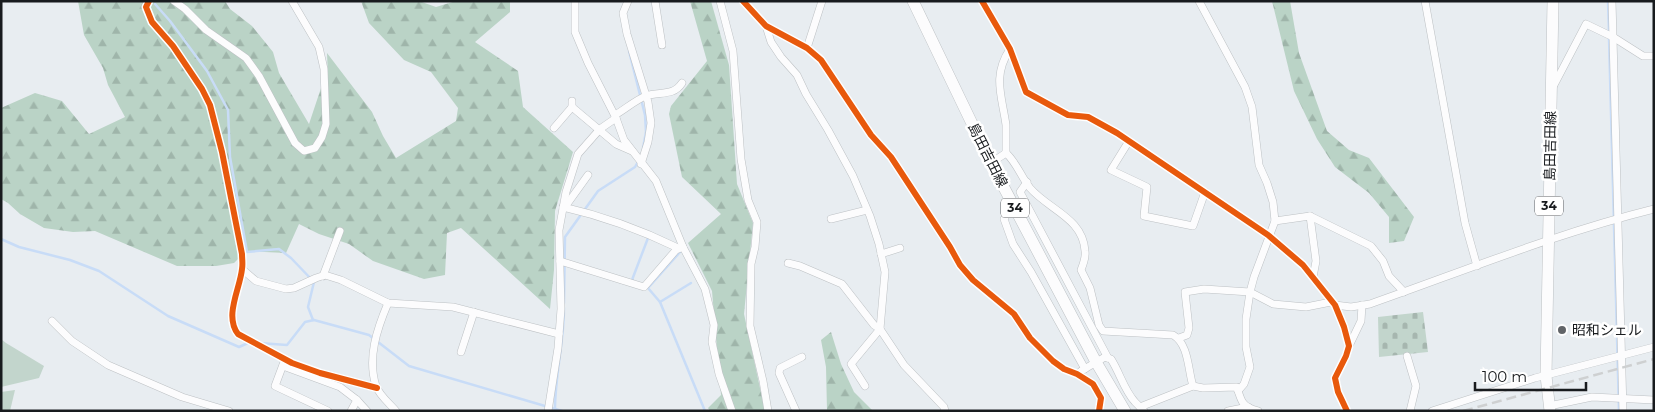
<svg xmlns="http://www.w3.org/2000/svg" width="1655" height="412" viewBox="0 0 1655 412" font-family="Montserrat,'Noto Sans JP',sans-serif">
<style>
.grass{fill:#c2d5cc}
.forest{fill:url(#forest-firs)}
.cemetery{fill:url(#cemetery-stones)}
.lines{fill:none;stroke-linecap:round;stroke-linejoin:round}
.stream{stroke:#c8dcf7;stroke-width:2.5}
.minor-casing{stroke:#bdc1c4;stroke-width:8}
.primary-casing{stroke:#bdc1c4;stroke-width:12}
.minor{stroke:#fcfcfd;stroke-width:7}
.primary{stroke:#fcfcfd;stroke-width:11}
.rail{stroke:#ced0d1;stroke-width:2.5;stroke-dasharray:10 5;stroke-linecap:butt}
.cycleway-casing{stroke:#fff;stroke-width:9}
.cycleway{stroke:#e8590c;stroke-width:6}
.poi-dot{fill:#616468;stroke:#fff;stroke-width:2}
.labels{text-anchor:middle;stroke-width:5;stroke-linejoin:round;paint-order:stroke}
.shield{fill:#fff;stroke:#5d5f62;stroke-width:1}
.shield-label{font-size:12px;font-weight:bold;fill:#181b1e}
.street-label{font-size:14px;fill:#181b1e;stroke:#fff}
.poi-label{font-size:14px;fill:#181b1e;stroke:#fff;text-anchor:start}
</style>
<defs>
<pattern id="forest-firs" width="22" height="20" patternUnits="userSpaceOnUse" patternTransform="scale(1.25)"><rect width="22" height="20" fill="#bad3c6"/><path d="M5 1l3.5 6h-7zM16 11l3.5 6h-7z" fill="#9fb5aa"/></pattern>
<pattern id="cemetery-stones" width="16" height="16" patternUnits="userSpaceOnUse" patternTransform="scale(1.25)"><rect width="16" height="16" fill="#c2d5cc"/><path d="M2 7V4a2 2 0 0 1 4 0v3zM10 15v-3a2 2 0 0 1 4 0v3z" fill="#a6b6af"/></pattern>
</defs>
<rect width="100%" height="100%" fill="#e8edf1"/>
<g class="grass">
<polygon points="1,339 6,343 44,366 39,378 1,387"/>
<polygon points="15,390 10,411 1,411 1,392"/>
</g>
<g class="forest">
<polygon points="78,1 225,1 230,9 252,26 273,52 279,73 309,124 322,85 328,77 327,53 372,112 383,136 396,158 456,121 458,108 431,72 404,60 369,23 361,1 419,1 436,7 456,1 510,1 510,12 475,42 518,71 523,107 573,152 555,211 554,270 550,309 461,228 447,233 445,275 424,279 373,261 349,244 319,234 299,224 286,253 246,251 234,263 216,266 177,266 95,231 73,232 44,228 20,214 8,203 1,199 1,108 35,93 62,101 89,134 125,117 108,85 103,68 84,35"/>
<polygon points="690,1 711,1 729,65 737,184 753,223 744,314 765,411 710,411 708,408 721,395 712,291 688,243 721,214 682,177 669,114 671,106 707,61"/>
<polygon points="1272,1 1290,1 1299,53 1327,131 1349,150 1369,158 1414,217 1404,241 1389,243 1389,217 1369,193 1335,167 1317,139 1294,91"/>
<polygon points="831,332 841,364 854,392 873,411 827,411 826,367 821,340"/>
</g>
<polygon class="cemetery" points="1423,312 1428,352 1379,357 1378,317"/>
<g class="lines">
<g class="stream">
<polyline points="1608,1 1609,32"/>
<polyline points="155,4 170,21 207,71 228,110 230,157 247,252 279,249 291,258 314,282 308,307 313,320"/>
<polyline points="1609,38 1619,411"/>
<polyline points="629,51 645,115 646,132 643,148"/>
<polyline points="1,239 19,247 70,260 99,271 168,316 239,347 248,343"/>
<polyline points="680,252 648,288 660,302 705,411"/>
<polyline points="633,280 632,280 648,238"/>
<polyline points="660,302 691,283"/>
<polyline points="564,303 565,237 598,191 635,167 639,160"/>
<polyline points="259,343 287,345 305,322 314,320 369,335 409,366 562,411"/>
<path d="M555,409C555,375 564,342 564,308"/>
</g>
<g class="minor-casing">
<g id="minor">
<path d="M149,1L146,7L152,22L173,46L202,89L210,105L222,152L242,254C242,259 243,264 242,269C240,289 224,316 238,334L292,363L320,373L377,388"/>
<polyline points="174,1 185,9 206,30 246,58 259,76 295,143 304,151 315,148 322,137 326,124 324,69 319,47 292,1"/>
<polyline points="575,1 575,32 588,63 616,118 624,140 656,181 683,247 705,289 714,325 712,342 719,374 732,411"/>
<polyline points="628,1 623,13 627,34 648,102 651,123 648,142 641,164"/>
<polyline points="655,1 662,45"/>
<polyline points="720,1 733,51 741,159 748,200 757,222 755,247 751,264 750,326 763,381 768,411"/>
<polyline points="743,1 766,26 807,48 821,60 871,135 891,157 950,247 960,265 973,280 1014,314 1030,338 1053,361 1064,369 1077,374 1093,384 1101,398 1099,411"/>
<polyline points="982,1 1010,49 1026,92 1068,115 1088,117 1117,133 1268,235 1303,265 1335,305 1344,327 1349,346 1346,356 1335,378 1338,392 1347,411"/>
<polyline points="1199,1 1245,87 1252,107 1259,165 1267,183 1273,202 1275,221 1254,277 1250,292 1246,319 1246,347 1250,367 1244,384 1238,391"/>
<polyline points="1425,1 1465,223 1477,266"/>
<polyline points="1612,1 1623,411"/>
<polyline points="766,26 771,42 781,57 797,75 806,94 828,130 853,176 870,216 879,244 885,272 880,329 904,365 944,407 945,411"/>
<polyline points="807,48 822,1"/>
<path d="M1010,49C992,76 1002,96 1006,125C1006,134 1006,144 1006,153C1017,163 1021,177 1030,188C1049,210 1083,218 1085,251C1086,257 1083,265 1081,270L1090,288L1099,325L1103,331L1173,335C1189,344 1188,371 1193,386"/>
<polyline points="1553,87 1586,24 1613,37 1643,56 1654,56"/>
<polyline points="572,107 616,144 632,151"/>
<path d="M615,115C624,110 637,99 646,96C659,91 673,97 682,83"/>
<polyline points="554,128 572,107 572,101"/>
<polyline points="1129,141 1111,170 1147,187 1144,216 1193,226 1205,192"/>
<polyline points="991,163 1006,153"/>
<polyline points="1027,182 1020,192 1108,358"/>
<polyline points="1013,204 1004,219 1013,244 1031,272 1085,369"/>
<path d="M563,207C603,216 641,230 678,248"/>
<polyline points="565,207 588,175"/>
<polyline points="1310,216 1316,261 1313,277"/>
<polyline points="831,219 867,210"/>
<polyline points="1275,221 1310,216 1371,246 1383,261 1389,276 1404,292"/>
<polyline points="881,254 900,248"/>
<polyline points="560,261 644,287 676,250 683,247"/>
<polyline points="788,263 800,266 842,284 874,325 880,329 851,364 865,386"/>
<polyline points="242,269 256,281 286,289 294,288 316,278 325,275 341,280 388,303 453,307 559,334"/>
<polyline points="323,276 340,231"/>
<path d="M388,303C377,329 367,358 376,386C379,395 390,404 396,411"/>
<path d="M1335,305L1351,307L1370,304C1464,271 1557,233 1654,209"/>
<polyline points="52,321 72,341 108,365 182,397 229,411"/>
<polyline points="1179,338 1187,335 1189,328 1185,292 1204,289 1250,292 1273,304 1306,307 1331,302"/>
<polyline points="1349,346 1361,321 1362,305"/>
<polyline points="461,352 474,312"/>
<polyline points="1407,356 1416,386 1410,411"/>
<polyline points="284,362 275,386 328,411"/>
<polyline points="283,366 340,387 357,400 351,411"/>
<path d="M1081,371L1105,357L1111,359C1120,373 1124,390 1135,402C1138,405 1141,408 1144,411"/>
<polyline points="357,400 367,411"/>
<polyline points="1549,406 1592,397 1654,400"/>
<path d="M1140,407L1193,386L1203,388L1237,387C1241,401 1242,407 1258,411"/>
<polyline points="548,411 558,348 561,309 559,230 566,192 578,154 600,129 616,118"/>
<polyline points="796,411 779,373 780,368 802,357"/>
<polyline points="1228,411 1248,407"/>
<polyline points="1432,411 1535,378 1654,347"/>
</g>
</g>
<g class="primary-casing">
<g id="primary">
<polyline points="913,1 991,163 1096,362 1125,411"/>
<polyline points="1550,411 1546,376 1553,1"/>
</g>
</g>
<use href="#minor" class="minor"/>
<use href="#primary" class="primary"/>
<polyline class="rail" points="1463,411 1654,359"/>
<g class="cycleway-casing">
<g id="cycleway">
<path d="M149,1L146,7L152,22L173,46L202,89L210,105L222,152L242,254C242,259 243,264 242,269C240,289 224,316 238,334L292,363L320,373L377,388"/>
<polyline points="743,1 766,26 807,48 821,60 871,135 891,157 950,247 960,265 973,280 1014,314 1030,338 1053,361 1064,369 1077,374 1093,384 1101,398 1099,411"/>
<polyline points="982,1 1010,49 1026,92 1068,115 1088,117 1117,133 1268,235 1303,265 1335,305 1344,327 1349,346 1346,356 1335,378 1338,392 1347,411"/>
</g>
</g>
<use href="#cycleway" class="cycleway"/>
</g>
<circle class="poi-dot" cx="1562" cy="330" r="5"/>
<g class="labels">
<g class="shield">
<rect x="1535" y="196.5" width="28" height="19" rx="4"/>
<rect x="1001" y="198.5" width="28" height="19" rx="4"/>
</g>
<g class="shield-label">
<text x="1549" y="210">34</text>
<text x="1015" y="212">34</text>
</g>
<g class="street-label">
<text transform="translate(1550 146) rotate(-89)" y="5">島田吉田線</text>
<text transform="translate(988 155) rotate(63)" y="5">島田吉田線</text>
</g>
<g class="poi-label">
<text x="1572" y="335">昭和シェル</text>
</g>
</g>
<rect width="1655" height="412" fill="none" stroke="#181b1e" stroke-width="5"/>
<path d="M1475 382v8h111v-8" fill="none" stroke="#181b1e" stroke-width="2.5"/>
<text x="1482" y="382" font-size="15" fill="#181b1e" stroke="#ffffff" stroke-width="4" paint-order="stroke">100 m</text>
</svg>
